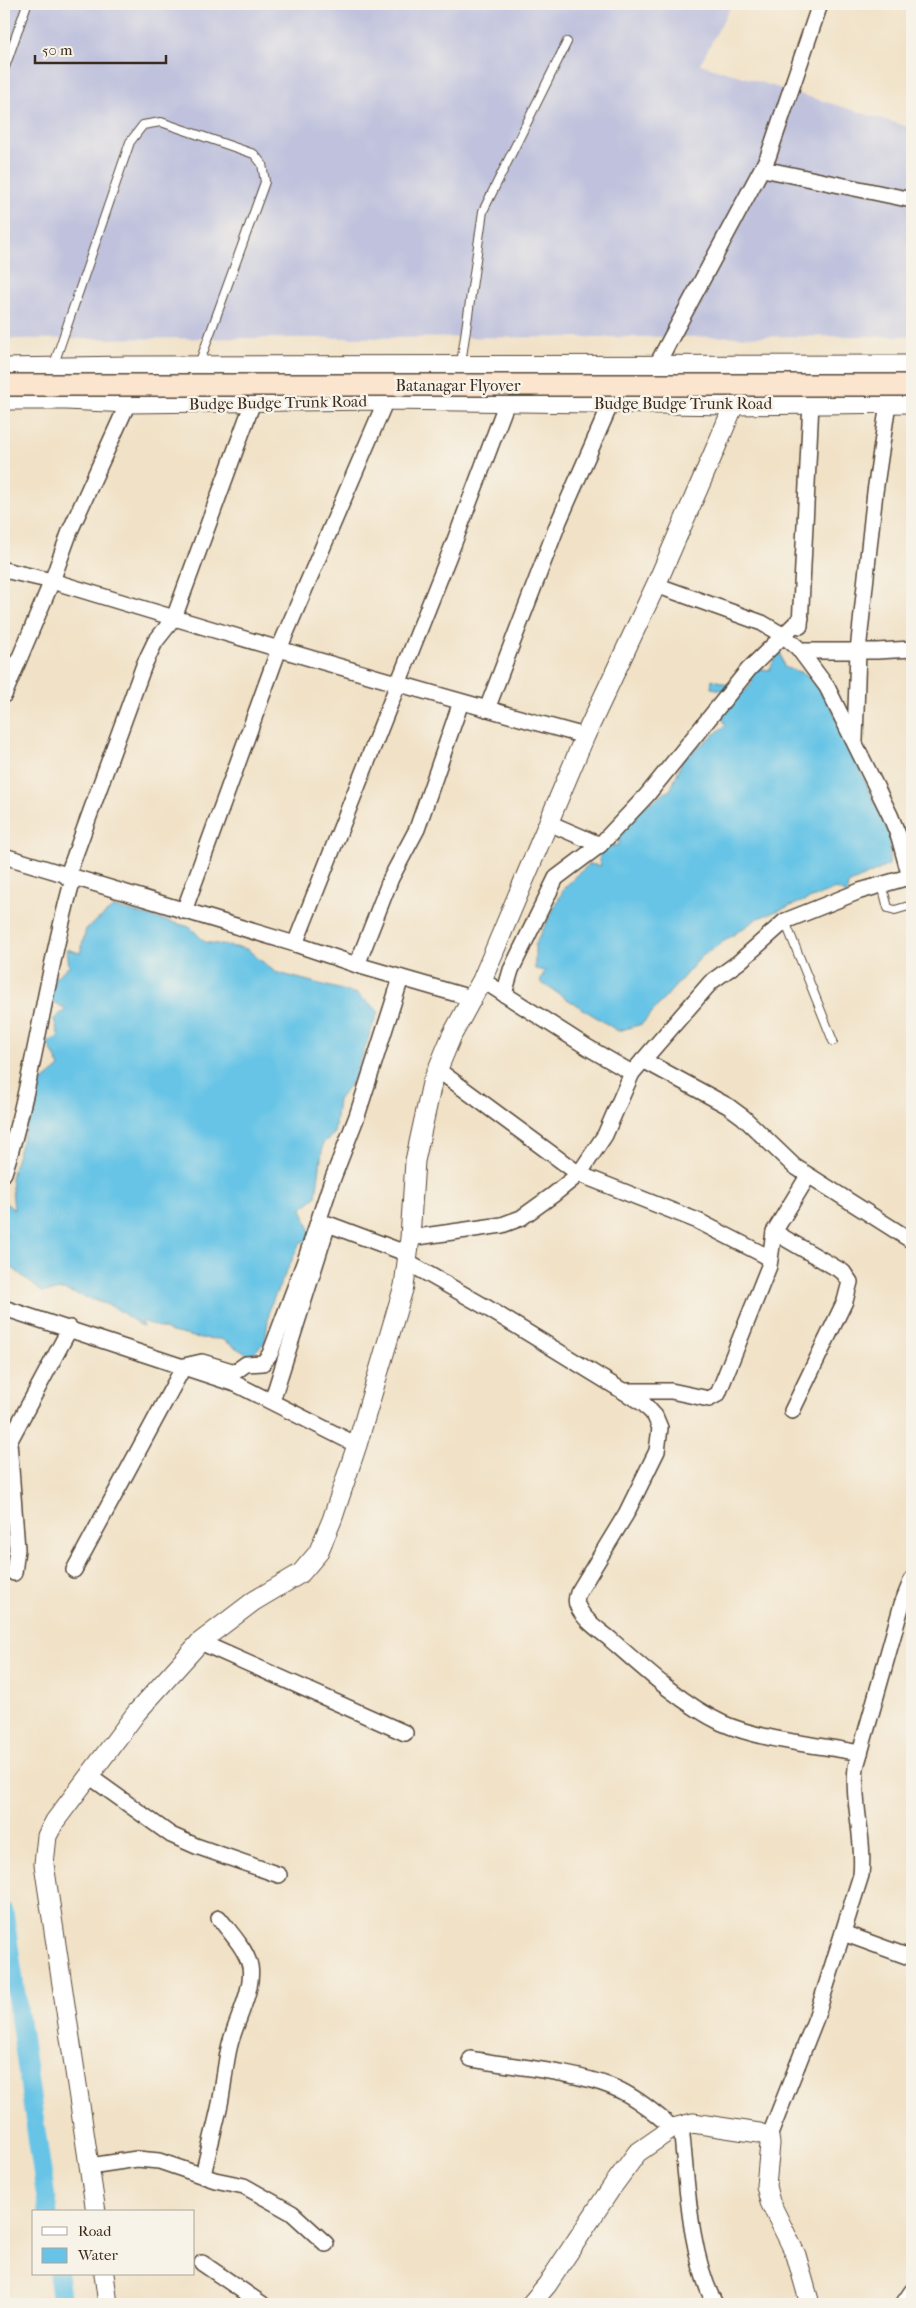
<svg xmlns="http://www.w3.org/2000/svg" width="916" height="2308" viewBox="0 0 916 2308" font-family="'IM FELL French Canon',serif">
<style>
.industrial{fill:#c0c2dd}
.water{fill:#68c4e6;stroke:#527782}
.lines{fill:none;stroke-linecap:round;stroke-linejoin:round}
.canal{stroke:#68c4e6;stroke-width:19}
.service-casing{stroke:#564637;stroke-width:10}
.minor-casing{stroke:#564637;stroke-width:18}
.tertiary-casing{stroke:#564637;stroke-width:21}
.service{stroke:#fff;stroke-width:8}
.minor{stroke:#fff;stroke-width:15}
.tertiary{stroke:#fff;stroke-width:19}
.secondary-bridge-casing{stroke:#564637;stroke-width:24;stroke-linecap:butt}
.secondary-bridge{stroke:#fbe5cf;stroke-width:21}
.labels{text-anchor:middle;stroke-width:5;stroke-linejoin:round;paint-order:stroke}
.street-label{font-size:16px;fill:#3b2a1e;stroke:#f7f3e8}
</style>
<rect width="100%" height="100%" fill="#f7f3e8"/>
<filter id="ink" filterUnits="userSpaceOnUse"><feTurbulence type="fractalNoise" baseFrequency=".02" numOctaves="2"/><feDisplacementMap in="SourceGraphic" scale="10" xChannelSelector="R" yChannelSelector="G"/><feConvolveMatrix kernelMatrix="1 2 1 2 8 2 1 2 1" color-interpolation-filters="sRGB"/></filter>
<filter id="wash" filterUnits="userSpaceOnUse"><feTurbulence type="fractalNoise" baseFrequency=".0096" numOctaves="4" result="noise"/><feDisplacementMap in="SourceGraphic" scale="20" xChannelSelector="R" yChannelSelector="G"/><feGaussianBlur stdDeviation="1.12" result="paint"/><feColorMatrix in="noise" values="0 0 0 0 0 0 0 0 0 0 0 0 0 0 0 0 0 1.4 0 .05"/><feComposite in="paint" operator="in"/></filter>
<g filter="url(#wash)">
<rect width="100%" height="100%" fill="#f1e2c7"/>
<polygon class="industrial" points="4,4 732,4 700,64 912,128 912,336 4,339"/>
<g class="water">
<polygon points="780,650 784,667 806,674 830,704 891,838 889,865 848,884 847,894 836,889 758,918 701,957 642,1024 618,1031 540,982 545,971 535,969 535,945 565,887 589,864 601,866 598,848 618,845 622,821 671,789 683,759 726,725 717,710 735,692 711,688 712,679 746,691 753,681 740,665 769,670"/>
<polygon points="114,907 190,927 205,942 247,949 275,972 357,994 378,1011 354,1079 338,1100 334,1134 323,1143 316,1197 302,1208 312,1237 300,1243 270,1306 265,1342 250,1356 221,1339 198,1338 172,1332 142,1321 143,1327 114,1307 64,1290 42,1292 4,1261 4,1244 7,1236 4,1230 4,1206 6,1203 14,1210 11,1177 39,1084 60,1067 47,1042 59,1037 54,1019 66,1009 46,998 46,985 69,966 67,949 80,953 86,929"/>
</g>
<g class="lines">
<g class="canal">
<polyline points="4,1912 48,2212"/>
<polyline points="58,2274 62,2304"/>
</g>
</g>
</g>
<g filter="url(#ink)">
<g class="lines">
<g class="service-casing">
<g id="service">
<polyline points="4,70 27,4"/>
<polyline points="461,364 483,211 567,42"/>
<polyline points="53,367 130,142 143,125 161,122 254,154 262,164 265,182 199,364"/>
<polyline points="882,885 888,908 895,910 912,905"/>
<polyline points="785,921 833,1041"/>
</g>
</g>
<g class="minor-casing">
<g id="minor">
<polyline points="763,169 912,200"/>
<polyline points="656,375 656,366 768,157 820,4"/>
<path d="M4,570L52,581C229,635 406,687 585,736"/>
<polyline points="656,585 762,623 784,636 798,648 827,687 890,815 899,837 910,877"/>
<polyline points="800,626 811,403"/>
<polyline points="801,651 877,651 912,649"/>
<polyline points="4,695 52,581 70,531 128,403"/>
<polyline points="487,709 559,521 611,403"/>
<polyline points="855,740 858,651 875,492 888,403"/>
<polyline points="549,823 600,845"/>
<polyline points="4,856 295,944 357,965 471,998"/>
<polyline points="67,877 144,665 155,642 174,618 253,402"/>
<polyline points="184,911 279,649 386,400"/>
<polyline points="295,944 455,540 507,402"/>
<polyline points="357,965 391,878 417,829 461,702"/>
<polyline points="504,994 511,970 556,878 600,845 647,795 749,669 801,618"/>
<polyline points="643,1060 728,1106 743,1117 794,1166 912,1241"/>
<polyline points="438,1070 579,1174 698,1221 770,1258"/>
<polyline points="632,1073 711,982 739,962 785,921 860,891 912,876"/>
<path d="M4,1173C35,1077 45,976 73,879"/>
<polyline points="774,1232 843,1272 850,1282 845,1301 792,1411"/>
<polyline points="410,1238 502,1225 521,1218 553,1195 579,1174 605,1135 632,1073 587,1047 482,980"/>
<path d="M407,1262L484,1306L644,1404L655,1416L660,1428L657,1451L626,1514L578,1593C576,1598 575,1602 578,1607C584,1620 599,1630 610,1639C643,1668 682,1704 722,1723C760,1740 818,1745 860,1753"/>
<polyline points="4,1308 238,1385 357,1445"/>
<polyline points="623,1391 671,1391 709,1399 718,1394 769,1266 774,1232 808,1176"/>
<polyline points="272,1401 328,1224 408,1254"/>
<polyline points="74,1570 184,1366 202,1362 235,1372 246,1364 263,1363 270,1354 306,1258 331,1183 357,1116 401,978"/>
<polyline points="14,1573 17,1549 9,1442 70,1328"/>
<polyline points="200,1642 405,1733"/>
<polyline points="89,1776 171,1835 196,1846 279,1875"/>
<polyline points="843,1933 912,1958"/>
<path d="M471,2059C514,2067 570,2071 610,2086C634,2095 653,2112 673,2128"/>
<path d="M681,2126C687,2181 689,2255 715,2304"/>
<path d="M769,2137L816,2018L861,1875C865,1838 852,1803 856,1767L902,1604L912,1579"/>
<polyline points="90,2166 137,2159 159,2161 215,2180 244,2186 292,2213 326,2244"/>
<path d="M203,2175C208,2152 215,2128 220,2104C224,2084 225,2063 230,2044C236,2021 254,1989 250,1966C246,1949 229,1931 219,1918"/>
<polyline points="202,2263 262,2304"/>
<polyline points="903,2304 912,2291"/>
</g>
</g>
<g class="tertiary-casing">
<g id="tertiary">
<polyline points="4,368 128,366 912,365"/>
<polyline points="4,400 66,400 128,403 386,400 734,405 912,403"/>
<polyline points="96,2212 44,1864 47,1836 55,1821 137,1712 200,1642 254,1601 301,1573 318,1553 332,1520 357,1445 404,1286 410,1238 415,1161 432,1083 452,1035 482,980 585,736 656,585 711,459 734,405 734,365"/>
<polyline points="104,2274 108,2304"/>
<polyline points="531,2304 547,2285 612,2187 637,2153 673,2128 693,2123 759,2133 769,2137 770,2144 766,2186 770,2202 796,2255 810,2304"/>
</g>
</g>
<use href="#service" class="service"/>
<use href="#minor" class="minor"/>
<use href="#tertiary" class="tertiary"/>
<g class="secondary-bridge-casing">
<polyline id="secondary-bridge" points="4,385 912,385"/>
</g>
<use href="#secondary-bridge" class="secondary-bridge"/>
</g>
</g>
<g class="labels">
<g class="street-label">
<text x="458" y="391">Batanagar Flyover</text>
<text transform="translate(278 402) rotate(-1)" y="6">Budge Budge Trunk Road</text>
<text x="683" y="409">Budge Budge Trunk Road</text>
</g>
</g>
<rect width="916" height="2308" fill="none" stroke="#f7f3e8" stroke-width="20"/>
<rect x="32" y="2210" width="162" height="65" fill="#f7f3e8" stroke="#aca397"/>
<rect x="42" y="2227" width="25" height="8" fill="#ffffff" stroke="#aca397"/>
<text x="78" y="2236" font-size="15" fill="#3b2a1e">Road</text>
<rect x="42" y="2248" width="25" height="15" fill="#68c4e6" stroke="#aca397"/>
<text x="78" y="2260" font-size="15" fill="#3b2a1e">Water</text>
<path d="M35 55v8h131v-8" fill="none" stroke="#3b2a1e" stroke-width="2.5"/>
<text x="42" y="55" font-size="15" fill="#3b2a1e" stroke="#f7f3e8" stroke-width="4" paint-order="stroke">50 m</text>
</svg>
